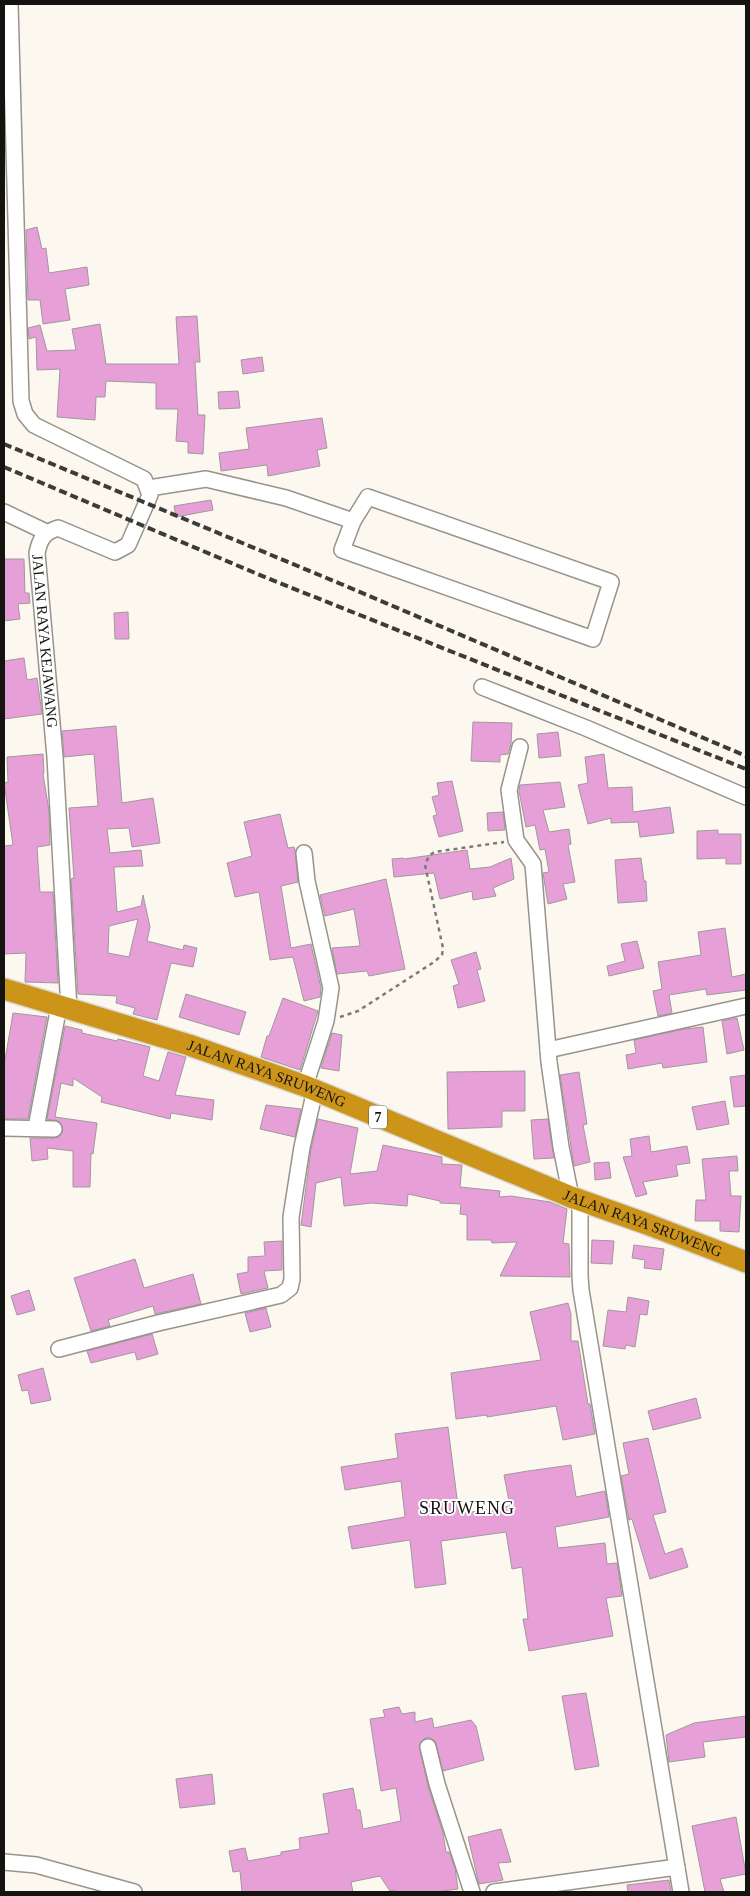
<svg xmlns="http://www.w3.org/2000/svg" width="750" height="1896" viewBox="0 0 750 1896" font-family="'Times New Roman',serif">
<style>
.building{fill:#e69fd7;stroke:#a0989e;fill-rule:evenodd}
.lines{fill:none;stroke-linecap:round;stroke-linejoin:round}
.minor-casing{stroke:#98938b;stroke-width:18}
.highway-casing{stroke:#d9d9d9;stroke-width:24}
.path{stroke:#7d7a75;stroke-width:2.5;stroke-dasharray:4 4;stroke-linecap:butt}
.minor{stroke:#fff;stroke-width:15}
.highway{stroke:#cc9519;stroke-width:21}
.rail{stroke:#3d3b37;stroke-width:4;stroke-dasharray:8 4;stroke-linecap:butt}
.labels{text-anchor:middle;stroke-width:4;stroke-linejoin:round;paint-order:stroke}
.shield{fill:#fff;stroke:#5a5a58;stroke-width:1}
.shield-label{font-size:14px;font-weight:bold;fill:#141310}
.street-label{font-size:15px;fill:#141310;stroke:#fff}
.quarter-label{font-size:18px;letter-spacing:1px;fill:#141310;stroke:#fff}
</style>
<rect width="100%" height="100%" fill="#fdf8ef"/>
<g class="building">
<polygon points="37,227 42,249 46,248 49,273 87,267 89,285 65,289 70,320 43,324 40,300 28,300 26,230"/>
<polygon points="197,316 200,362 195,362 198,415 205,415 203,454 188,453 188,442 176,441 178,409 156,409 156,383 106,381 105,397 96,397 95,420 57,417 60,369 37,370 36,337 29,339 28,328 40,325 47,351 76,350 72,329 100,324 106,364 179,364 176,317"/>
<polygon points="262,357 264,371 243,374 241,360"/>
<polygon points="238,391 240,408 219,409 218,392"/>
<polygon points="322,418 327,448 317,450 320,466 268,476 267,465 221,471 219,453 249,449 246,428"/>
<polygon points="211,500 213,510 176,517 174,506"/>
<polygon points="4,559 24,559 25,593 29,593 30,603 18,604 20,619 4,621"/>
<polygon points="128,612 129,639 115,639 114,613"/>
<polygon points="24,658 27,680 37,678 42,714 4,719 4,661"/>
<polygon points="473,722 512,723 511,744 508,754 500,755 500,762 471,761"/>
<path d="M116,726L122,803L153,798L160,843L132,847L129,828L107,829L110,853L141,850L143,866L114,867L117,912L141,906L143,895L150,927L147,941L183,950L184,945L197,948L193,967L171,963L157,1020L133,1014L135,1008L116,1003L117,996L78,994L71,879L74,878L69,808L98,806L94,754L64,757L62,731ZM138,919L129,957L108,953L109,926Z"/>
<polygon points="558,732 561,756 539,758 537,734"/>
<polygon points="43,754 44,773 43,774 49,811 50,845 37,847 40,892 53,892 58,983 25,982 26,953 4,954 4,846 13,845 4,783 8,782 7,757"/>
<polygon points="604,754 608,788 632,787 633,812 670,807 674,833 640,837 638,822 611,823 611,818 588,824 578,785 588,783 585,757"/>
<polygon points="452,781 463,831 439,837 433,816 437,815 432,797 439,795 437,783"/>
<polygon points="560,782 565,807 543,810 549,832 569,829 571,844 568,845 575,882 563,884 567,899 548,904 543,873 549,872 545,849 540,850 535,825 526,827 519,791 520,785"/>
<polygon points="503,812 505,830 488,831 487,813"/>
<polygon points="280,814 288,848 294,847 295,850 298,882 281,886 291,948 311,944 321,988 320,997 304,1001 293,957 270,960 259,892 235,897 227,863 252,856 244,822"/>
<polygon points="718,830 718,834 741,834 741,864 726,864 726,858 697,859 697,831"/>
<polygon points="467,850 470,869 490,867 511,858 514,879 493,888 496,896 473,900 472,891 440,899 434,873 394,877 392,859 403,858 404,859"/>
<polygon points="641,858 644,881 646,881 647,901 618,903 615,860"/>
<polygon points="386,879 405,969 369,976 367,971 337,974 332,948 360,946 354,909 325,916 320,895"/>
<polygon points="725,928 732,977 746,974 746,990 707,995 706,989 669,995 672,1013 658,1016 653,991 662,989 658,962 701,955 698,932"/>
<polygon points="637,941 644,968 609,976 607,966 625,961 621,944"/>
<polygon points="476,952 481,969 477,970 485,1001 458,1008 453,986 459,984 451,960"/>
<polygon points="186,994 246,1012 239,1035 179,1017"/>
<polygon points="283,998 318,1011 300,1070 261,1057 267,1036 269,1036"/>
<polygon points="13,1013 47,1017 28,1119 4,1119 4,1066"/>
<polygon points="737,1018 744,1050 727,1054 722,1021"/>
<polygon points="65,1026 82,1030 82,1033 117,1041 118,1039 150,1047 143,1076 159,1081 168,1052 186,1057 175,1095 214,1100 212,1120 171,1113 170,1119 101,1102 102,1097 73,1078 73,1086 61,1083 55,1117 97,1123 93,1154 91,1153 90,1187 73,1187 73,1151 47,1148 48,1159 32,1161 30,1138 54,1138 59,1137 63,1130 59,1121 47,1119"/>
<polygon points="703,1027 707,1062 663,1068 662,1063 628,1069 626,1055 636,1053 634,1040 684,1029"/>
<polygon points="332,1033 342,1035 339,1071 321,1068"/>
<polygon points="525,1071 525,1111 502,1111 502,1127 448,1129 447,1072"/>
<polygon points="579,1072 587,1124 583,1125 590,1162 574,1166 560,1075"/>
<polygon points="746,1075 746,1106 734,1107 730,1077"/>
<polygon points="725,1101 729,1124 697,1130 692,1107"/>
<polygon points="266,1105 301,1109 295,1137 260,1129"/>
<polygon points="318,1119 358,1128 350,1174 377,1171 383,1145 442,1157 442,1164 462,1165 460,1187 500,1191 499,1197 511,1196 550,1202 567,1209 563,1243 569,1244 570,1277 500,1276 517,1242 492,1243 491,1240 467,1240 467,1215 460,1214 461,1204 440,1203 440,1201 408,1194 407,1206 372,1203 344,1206 341,1177 316,1183 311,1227 301,1225 311,1149"/>
<polygon points="548,1119 554,1158 534,1159 531,1120"/>
<polygon points="649,1136 651,1152 687,1146 690,1163 676,1165 678,1176 643,1182 647,1194 636,1197 623,1157 632,1156 630,1139"/>
<polygon points="737,1156 738,1171 729,1171 731,1196 741,1196 739,1232 720,1231 720,1221 695,1221 696,1200 706,1200 702,1159"/>
<polygon points="609,1162 611,1178 595,1180 594,1163"/>
<polygon points="592,1240 614,1241 612,1264 591,1263"/>
<polygon points="282,1241 282,1270 264,1271 268,1288 241,1294 237,1274 248,1272 248,1257 265,1256 264,1242"/>
<polygon points="634,1245 664,1249 661,1270 644,1268 645,1260 632,1258"/>
<polygon points="135,1259 144,1288 193,1274 201,1304 155,1314 153,1306 108,1320 110,1326 91,1331 74,1278"/>
<polygon points="29,1290 35,1310 17,1315 11,1296"/>
<polygon points="628,1297 649,1301 647,1315 640,1314 635,1347 626,1345 625,1349 603,1346 608,1310 626,1312"/>
<polygon points="568,1303 571,1314 571,1341 578,1341 588,1404 590,1404 595,1434 563,1440 556,1406 487,1417 487,1415 456,1419 451,1373 541,1360 530,1312"/>
<polygon points="266,1308 271,1327 250,1332 245,1313"/>
<polygon points="152,1334 158,1354 137,1360 135,1352 91,1363 87,1351"/>
<polygon points="43,1368 51,1400 31,1404 28,1390 22,1391 18,1375"/>
<polygon points="696,1398 701,1418 653,1430 648,1411"/>
<polygon points="448,1427 459,1514 510,1506 504,1475 528,1471 571,1465 576,1497 605,1491 609,1517 555,1527 558,1548 605,1543 607,1564 617,1563 622,1596 606,1598 613,1636 529,1651 523,1619 528,1619 522,1567 512,1569 506,1532 441,1541 446,1584 415,1588 410,1540 352,1549 348,1527 405,1517 401,1481 345,1490 341,1467 398,1458 395,1434"/>
<polygon points="648,1438 666,1512 653,1515 665,1554 682,1548 688,1567 650,1579 632,1519 629,1520 621,1476 629,1474 623,1443"/>
<polygon points="586,1693 599,1766 575,1770 562,1696"/>
<polygon points="399,1707 402,1714 415,1712 415,1722 432,1718 434,1728 471,1720 476,1726 484,1760 443,1771 435,1741 431,1738 425,1738 419,1745 428,1786 443,1833 446,1852 449,1852 455,1868 458,1889 436,1892 397,1892 396,1890 390,1891 380,1876 351,1882 353,1892 242,1892 240,1871 233,1872 229,1851 245,1848 248,1861 281,1855 281,1852 300,1849 299,1838 329,1833 323,1794 353,1788 357,1810 360,1810 363,1829 401,1821 396,1788 381,1791 370,1719 385,1717 383,1710"/>
<polygon points="746,1716 746,1737 703,1742 705,1757 669,1762 666,1735 694,1723"/>
<polygon points="212,1774 215,1804 180,1808 176,1779"/>
<polygon points="736,1817 746,1874 720,1879 724,1892 705,1892 692,1826"/>
<polygon points="501,1829 511,1862 498,1863 503,1880 479,1884 468,1837"/>
<polygon points="669,1880 671,1892 628,1892 627,1885"/>
</g>
<g class="lines">
<g class="minor-casing">
<g id="minor">
<path id="s1" d="M10,4L21,401L25,414L34,425L144,479L150,495L128,545L115,552L58,528C43,533 40,539 37,553L55,757L69,1009"/>
<polyline points="149,488 206,479 286,498 353,521"/>
<polygon points="368,497 611,582 593,639 342,550 353,521"/>
<polyline points="4,512 46,532"/>
<polyline points="482,687 586,728 746,797"/>
<polyline points="520,747 509,790 516,840 533,864 549,1062 561,1147 571,1197"/>
<polyline points="304,853 307,881 331,988 326,1021 305,1086"/>
<polyline points="548,1050 746,1006"/>
<polyline points="4,1128 54,1129"/>
<polyline points="36,1128 59,1006"/>
<polyline points="580,1201 580,1276 581,1290 681,1892"/>
<polyline points="59,1349 158,1323 281,1295 290,1288 292,1279 291,1217 302,1147 315,1090"/>
<polyline points="428,1747 437,1784 472,1892"/>
<polyline points="4,1862 36,1865 134,1892"/>
<polyline points="494,1892 677,1867"/>
</g>
</g>
<g class="highway-casing">
<g id="highway">
<path id="s2" d="M4,989L189,1045L305,1086L571,1197L647,1224L746,1262"/>
</g>
</g>
<polyline class="path" points="340,1017 358,1011 434,962 442,955 443,948 425,865 429,856 434,852 504,842"/>
<use href="#minor" class="minor"/>
<use href="#highway" class="highway"/>
<g class="rail">
<polyline points="4,444 341,584 746,756"/>
<polyline points="4,467 267,578 746,769"/>
</g>
</g>
<g class="labels">
<rect class="shield" x="369" y="1105.5" width="18" height="23" rx="4"/>
<g class="shield-label">
<text x="378" y="1122">7</text>
</g>
<g class="street-label">
<text dy="5" stroke="none"><textPath href="#s1" startOffset="819">JALAN RAYA KEJAWANG</textPath></text>
<text dy="5" stroke="none"><textPath href="#s2" startOffset="276">JALAN RAYA SRUWENG</textPath></text>
<text dy="5" stroke="none"><textPath href="#s2" startOffset="681">JALAN RAYA SRUWENG</textPath></text>
</g>
<g class="quarter-label">
<text x="467" y="1514">SRUWENG</text>
</g>
</g>
<rect width="750" height="1896" fill="none" stroke="#141310" stroke-width="10"/>
</svg>
